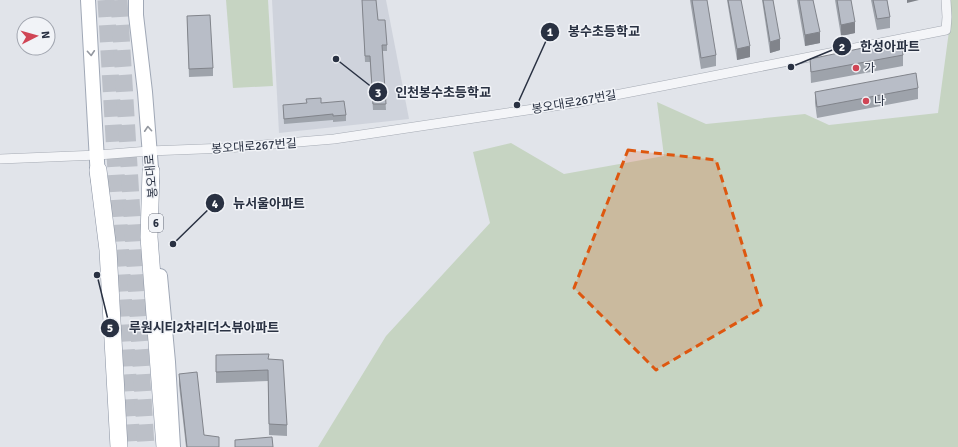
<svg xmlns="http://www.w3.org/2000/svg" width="958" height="447" viewBox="0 0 958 447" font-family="Signika,'Noto Sans KR',sans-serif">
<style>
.built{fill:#cfd3dc}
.green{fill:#c6d4c2}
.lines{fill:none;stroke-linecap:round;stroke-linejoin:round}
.highway-tunnel{stroke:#bcc0c8;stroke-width:17;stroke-dasharray:17 8;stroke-linecap:butt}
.street-casing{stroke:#a6abb4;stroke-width:10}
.primary-casing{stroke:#a0a8b6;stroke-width:16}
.highway-casing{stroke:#8891a1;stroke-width:18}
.street{stroke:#f4f5f8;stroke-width:9}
.primary{stroke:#fff;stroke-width:14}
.highway{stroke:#fff;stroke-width:17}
.wall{fill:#9ea3ab}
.shaded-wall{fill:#81848b}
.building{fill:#b8bdc7;stroke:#81848b}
.oneway{stroke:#9498a0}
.marked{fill:#de570f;fill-opacity:0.2;stroke:#de570f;stroke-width:3;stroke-dasharray:8 5;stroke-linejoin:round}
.poi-dot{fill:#d04555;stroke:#f1f3f7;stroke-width:1.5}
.labels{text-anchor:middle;stroke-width:3;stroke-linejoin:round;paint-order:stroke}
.shield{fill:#f1f3f7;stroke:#656b78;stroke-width:1}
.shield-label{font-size:11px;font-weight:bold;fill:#293142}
.poi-label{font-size:12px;fill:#293142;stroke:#f1f3f7;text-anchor:start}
.street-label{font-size:12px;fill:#293142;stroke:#f1f3f7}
.leader{fill:none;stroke:#293142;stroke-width:1.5}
.callout-dot{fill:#293142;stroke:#f1f3f7;stroke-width:1.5}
.mark-label{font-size:12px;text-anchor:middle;font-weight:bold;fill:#fff}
.callout-label{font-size:13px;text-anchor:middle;font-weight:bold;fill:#293142;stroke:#f1f3f7;stroke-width:3;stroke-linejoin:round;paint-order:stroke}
</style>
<rect width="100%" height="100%" fill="#e1e4ea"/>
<polygon class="built" points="272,0 386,0 409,119 279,133"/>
<g class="green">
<polygon points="226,0 268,0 273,86 233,88"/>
<polygon points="949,0 958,0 958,447 318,447 386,336 490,223 473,152 511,143 564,174 664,156 657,102 706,124 805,114 829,125 938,113 949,31"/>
</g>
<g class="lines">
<g class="highway-tunnel">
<polyline points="106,0 132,447"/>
<polyline points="119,0 146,447"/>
</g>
<g class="street-casing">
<polyline id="street" points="0,159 98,155 149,151 227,148 334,139 574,103 662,86 946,30 947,17 946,0"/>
</g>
<g class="primary-casing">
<g id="primary">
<polyline points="88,0 98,179"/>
<polyline points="136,0 136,15 145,92 152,181"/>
<polyline points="160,276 168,362 173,447"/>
</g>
</g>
<g class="highway-casing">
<g id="highway">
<polyline points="98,170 108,250 119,447"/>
<polyline points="151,171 149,237 165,447"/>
</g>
</g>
<use href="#street" class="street"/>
<use href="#primary" class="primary"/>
<use href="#highway" class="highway"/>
</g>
<g class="wall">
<polygon points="362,0 376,0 378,20 387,45 387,51 382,51 386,110 373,110 370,62 365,62"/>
<polygon points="690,0 707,0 716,55 716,66 701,69"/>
<polygon points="727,0 741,0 750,57 737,60"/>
<polygon points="762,0 773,0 780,50 770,53"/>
<polygon points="797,0 813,0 820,43 805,46"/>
<polygon points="835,0 851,0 855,33 841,36"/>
<polygon points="871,0 887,0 890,17 890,28 877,30"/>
<polygon points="187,16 213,68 213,76 189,77"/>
<polygon points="903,55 903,66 811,83 810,59"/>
<polygon points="918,88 918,99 817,118 815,103 815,92"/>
<polygon points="321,103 346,115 346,121 333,122 333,120 284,124 283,105"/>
<polygon points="216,355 269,359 287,425 287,436 269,435 268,381 216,383"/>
<polygon points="179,374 204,435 219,447 186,447 179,385"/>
</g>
<g class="shaded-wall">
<polygon points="907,0 919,0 907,3"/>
<polygon points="855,22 855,33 841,36 841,25"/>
<polygon points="820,32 820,43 805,46 805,35"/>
<polygon points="780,39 780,50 770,53 770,42"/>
<polygon points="750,46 750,57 737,60 737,49"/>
</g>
<g class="building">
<polygon points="362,0 376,0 378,20 385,20 387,45 382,45 386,104 373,104 370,56 365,56"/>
<polygon points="692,0 707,0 716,55 701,58"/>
<polygon points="728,0 741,0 750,46 737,49"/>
<polygon points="763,0 773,0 780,39 770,42"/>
<polygon points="799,0 813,0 820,32 805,35"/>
<polygon points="837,0 851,0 855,22 841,25"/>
<polygon points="873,0 887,0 890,17 877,19"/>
<polygon points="210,15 213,68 189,69 187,16"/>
<polygon points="901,40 903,55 811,72 810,59"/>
<polygon points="916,73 918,88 817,107 815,92"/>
<polygon points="321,98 321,103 344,101 346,115 333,116 333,114 284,119 283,105 307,103 306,99"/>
<polygon points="269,354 268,359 283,360 287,425 269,424 268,370 216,372 216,355"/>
<polygon points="197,372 204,435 219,437 219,447 187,447 179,374"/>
<polygon points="272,437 273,447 235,447 235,440"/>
</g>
<defs><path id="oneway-chevron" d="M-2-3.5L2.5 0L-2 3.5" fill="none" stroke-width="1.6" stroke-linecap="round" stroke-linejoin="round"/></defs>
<g class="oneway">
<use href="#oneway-chevron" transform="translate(91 53) rotate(86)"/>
<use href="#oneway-chevron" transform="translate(148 129) rotate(-94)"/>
</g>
<path class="marked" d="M628,150L716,160L762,308L656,370L574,288Z"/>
<g class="poi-dot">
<circle cx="856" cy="68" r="4"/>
<circle cx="866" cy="101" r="4"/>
</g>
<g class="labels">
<rect class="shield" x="149" y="214" width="14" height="18" rx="3"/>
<g class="shield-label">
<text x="156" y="227">6</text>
</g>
<g class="poi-label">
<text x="864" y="72">가</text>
<text x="874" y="105">나</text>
</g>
<g class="street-label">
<text transform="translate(574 102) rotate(-10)" y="4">봉오대로267번길</text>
<text transform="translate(254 146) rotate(-4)" y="4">봉오대로267번길</text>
<text transform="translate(151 176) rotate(-95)" y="4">봉오대로</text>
</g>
</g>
<path class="leader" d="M517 105L550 32M791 67L842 46M336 59L378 92M173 244L215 203M97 275L110 328"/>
<g class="callout-dot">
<circle cx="517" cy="105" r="4"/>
<circle cx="791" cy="67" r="4"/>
<circle cx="336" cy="59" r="4"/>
<circle cx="173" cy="244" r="4"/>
<circle cx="97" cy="275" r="4"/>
<circle cx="550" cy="32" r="10"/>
<circle cx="842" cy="46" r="10"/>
<circle cx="378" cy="92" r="10"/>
<circle cx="215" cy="203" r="10"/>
<circle cx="110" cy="328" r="10"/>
</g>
<g class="mark-label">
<text x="550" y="36">1</text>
<text x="842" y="51">2</text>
<text x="378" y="97">3</text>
<text x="215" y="208">4</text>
<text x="110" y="332">5</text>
</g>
<g class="callout-label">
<text x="604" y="36">봉수초등학교</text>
<text x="890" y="51">한성아파트</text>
<text x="443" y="97">인천봉수초등학교</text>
<text x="269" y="208">뉴서울아파트</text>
<text x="204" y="332">루원시티2차리더스뷰아파트</text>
</g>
<g transform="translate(36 36) rotate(84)"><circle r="19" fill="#f1f3f7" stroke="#a1a5af"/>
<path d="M0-3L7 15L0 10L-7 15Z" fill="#d04555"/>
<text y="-6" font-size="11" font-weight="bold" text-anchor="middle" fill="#293142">N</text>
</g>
</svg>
